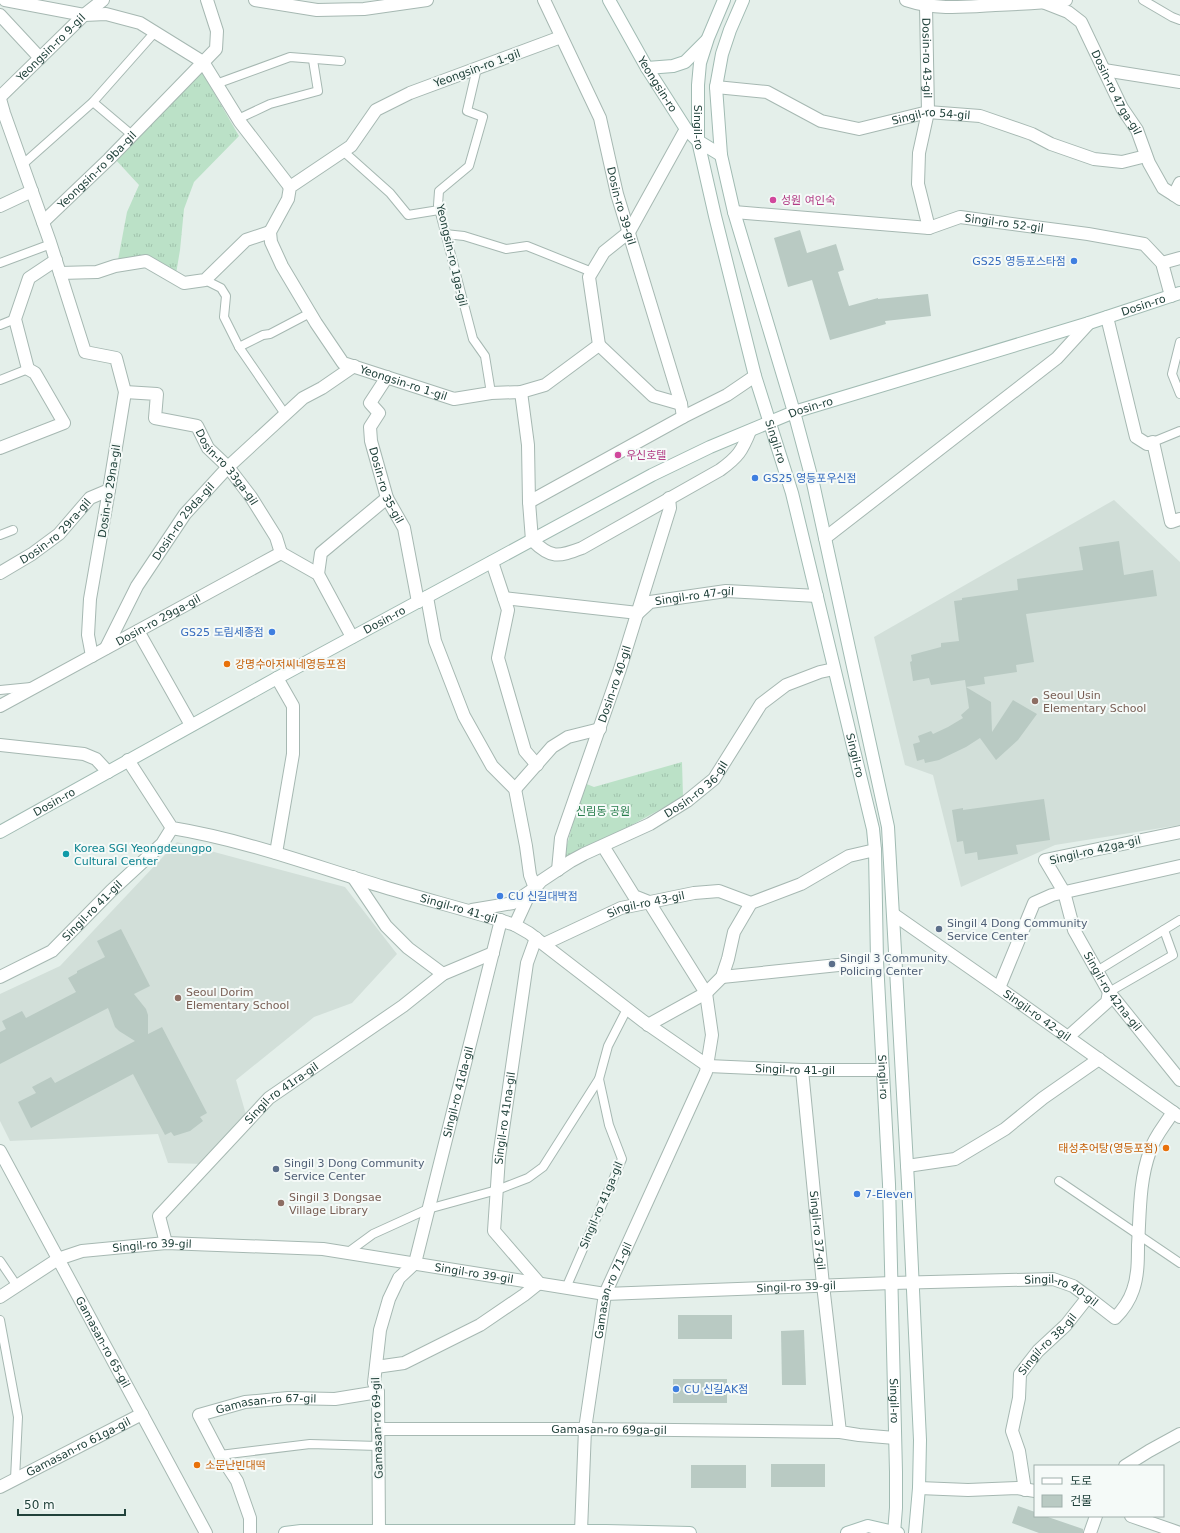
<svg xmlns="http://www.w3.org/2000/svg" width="1180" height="1533" viewBox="0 0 1180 1533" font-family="'DejaVu Sans','Noto Sans KR',sans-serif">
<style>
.built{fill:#d2dfd9}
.grass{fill:url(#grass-tufts)}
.building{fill:#b9cac3}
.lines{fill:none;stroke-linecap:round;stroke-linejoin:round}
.service-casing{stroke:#a6b8b2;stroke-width:10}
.minor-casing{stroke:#a6b8b2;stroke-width:14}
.tertiary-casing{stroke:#a6b8b2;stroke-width:14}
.secondary-casing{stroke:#a1bbb3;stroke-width:14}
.service{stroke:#fff;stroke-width:8}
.minor{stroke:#fff;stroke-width:12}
.tertiary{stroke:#fff;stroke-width:12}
.secondary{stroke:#fff;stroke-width:12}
.hotel-dot{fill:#d1479c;stroke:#f5faf8;stroke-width:1.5}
.shop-dot{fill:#3f7fe0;stroke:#f5faf8;stroke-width:1.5}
.food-dot{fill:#e8710a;stroke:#f5faf8;stroke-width:1.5}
.education-dot{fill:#8d6e63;stroke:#f5faf8;stroke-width:1.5}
.culture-dot{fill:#0f9aa8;stroke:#f5faf8;stroke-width:1.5}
.service-dot{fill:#5c6f8a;stroke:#f5faf8;stroke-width:1.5}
.labels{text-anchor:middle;stroke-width:4;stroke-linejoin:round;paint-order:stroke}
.street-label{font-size:11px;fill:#21423b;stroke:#f5faf8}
.hotel-label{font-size:11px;fill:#b23c85;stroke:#f5faf8;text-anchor:start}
.shop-label{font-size:11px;fill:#366cbe;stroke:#f5faf8;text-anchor:start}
.food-label{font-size:11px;fill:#c56008;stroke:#f5faf8;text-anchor:start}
.education-label{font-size:11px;fill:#785e54;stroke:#f5faf8;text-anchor:start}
.park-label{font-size:11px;fill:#277d4c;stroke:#f5faf8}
.culture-label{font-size:11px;fill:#0d838f;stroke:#f5faf8;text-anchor:start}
.service-label{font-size:11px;fill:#4e5e75;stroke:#f5faf8;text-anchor:start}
</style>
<defs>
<pattern id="grass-tufts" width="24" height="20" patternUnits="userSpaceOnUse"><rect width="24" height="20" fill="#bbe1c7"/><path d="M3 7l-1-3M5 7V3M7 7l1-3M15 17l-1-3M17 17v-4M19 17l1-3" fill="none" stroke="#a0c2ac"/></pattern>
</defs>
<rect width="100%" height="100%" fill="#e4efea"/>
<g class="built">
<polygon points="1114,500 1180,562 1180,825 1055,845 961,887 933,775 905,765 874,637"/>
<polygon points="177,842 345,887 397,954 352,1003 314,1017 236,1080 247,1118 204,1164 168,1163 158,1134 10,1141 0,1121 0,994 60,966"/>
</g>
<g class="grass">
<polygon points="202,72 239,136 194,182 184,209 180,250 176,274 118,260 127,212 139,185 115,159 166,102"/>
<polygon points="682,762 683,797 562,863 584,783 594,787"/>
</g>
<g class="building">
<polygon points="800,230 807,253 836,244 844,270 838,272 849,306 878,298 878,299 928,294 931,316 885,321 886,324 830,340 812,280 788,287 774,238"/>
<polygon points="1119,541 1124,575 1153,570 1157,596 1026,614 1034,662 1016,665 1017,672 984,677 985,684 966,687 965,680 931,685 929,678 913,681 910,662 912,661 911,655 941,647 941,643 959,641 954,601 962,600 962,598 1018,590 1017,579 1083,570 1079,547"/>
<polygon points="966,687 991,702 992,732 1013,700 1037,714 1018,740 996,760 980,738 966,747 939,760 925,763 924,759 917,761 913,744 920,742 918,736 931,731 933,734 948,727 963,718 961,715 969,708"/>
<polygon points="1044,799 1050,840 1016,845 1018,854 978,860 977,852 965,854 963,841 957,842 952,810 963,808 963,810"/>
<polygon points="121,929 150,986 134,994 146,1009 148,1015 148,1034 162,1027 207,1113 200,1117 203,1121 190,1131 174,1136 171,1132 165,1135 133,1074 31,1128 18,1102 36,1093 32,1087 51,1077 55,1083 135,1041 119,1031 115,1027 108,1008 0,1064 0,1032 6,1029 2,1021 22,1011 26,1018 76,992 68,978 77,973 77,971 105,957 97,941"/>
<rect x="678" y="1315" width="54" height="24"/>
<polygon points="804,1330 806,1385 782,1385 781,1331"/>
<rect x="673" y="1379" width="54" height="24"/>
<rect x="771" y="1464" width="54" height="23"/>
<rect x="691" y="1465" width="55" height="23"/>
<polygon points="1018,1506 1035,1512 1035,1516 1045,1516 1083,1529 1083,1533 1039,1533 1012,1523"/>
</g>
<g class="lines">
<g class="service-casing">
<g id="service">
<polyline points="1143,0 1172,17 1180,20"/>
<polyline points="477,68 467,111 483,117 469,166 439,191 438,205 473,339 485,356 491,393"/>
<polyline points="216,84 290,57 341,61"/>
<polyline points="93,102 132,135"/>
<polyline points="238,119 270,104 318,91 313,60"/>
<polyline points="343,151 390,193 408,215 439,210"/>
<polyline points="22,165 93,102 155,32"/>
<polyline points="445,234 464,236 506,249 527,246 592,272"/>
<polyline points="0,263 51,244"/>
<polyline points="205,280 221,288 226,296 224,317 239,347 285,414"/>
<polyline points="0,325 15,319"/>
<polyline points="1180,342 1172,374 1180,394"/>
<polyline points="239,347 263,335 270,334 310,313"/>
<polyline points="0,380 28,369"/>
<polyline points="1153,442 1180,431"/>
<polyline points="0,535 13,530"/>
<polyline points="0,690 31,687"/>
<polyline points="1097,971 1180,920"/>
<polyline points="1109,992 1173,955 1164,930"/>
<polyline points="1059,1181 1180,1263"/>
<polyline points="347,1253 373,1234 428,1209 497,1190 528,1178 543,1167 599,1079"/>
<polyline points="0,1261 17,1286"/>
<polyline points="566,1288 622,1159 609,1125 599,1079 608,1046 627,1009"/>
<polyline points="0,1320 18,1417 15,1479"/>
<polyline points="220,1455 310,1444 378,1446"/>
</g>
</g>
<g class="minor-casing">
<g id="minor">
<polyline points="5,0 84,15 106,14 140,23 203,62 240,122 290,187"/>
<polyline points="255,0 317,10 364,9 427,0"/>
<path id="s1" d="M544,0L600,118L617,194L681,404L683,417"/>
<path d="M906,0C936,10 963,7 995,5C1019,4 1042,3 1066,0"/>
<path id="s2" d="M1045,3L1068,12L1081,22L1122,108L1137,130L1149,163L1163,188L1174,195"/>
<path id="s3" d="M926,6L928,112L919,153L918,184L929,228"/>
<path id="s4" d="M561,37L410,93L376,110L351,146L290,187L288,199L270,232L271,242L282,266L316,323L343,363L454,399L491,393L521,392L545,385L599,345L589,277L604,252L629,232L686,129"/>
<polyline points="1104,70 1180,82"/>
<path id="s5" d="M716,87L767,92L821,121L859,129L928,112L980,116L1032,134L1051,144L1094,159L1122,162L1146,156"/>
<polyline points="0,99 4,113 50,242 85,352 116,358 125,392 109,490 90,599 88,635 92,656"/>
<polyline points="1180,183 1174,195 1180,199"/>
<polyline points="0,206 32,191"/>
<path id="s6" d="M734,212L929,228L960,217L1088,234L1144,244L1162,263L1171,296"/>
<path id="s7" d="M43,222L109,159L216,49L217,31L207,0"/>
<polyline points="1162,263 1180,258"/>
<polyline points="60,273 97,272 115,266 146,261 184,283 205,280 246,240 270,232"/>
<polyline points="1107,317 1136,437 1147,444 1153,442 1171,522 1180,519"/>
<polyline points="599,345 653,396 681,404"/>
<path id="s8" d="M387,377L370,403L379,413L370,427L371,441L387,498L404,528L418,602"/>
<path id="s9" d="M125,392L157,394L155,418L197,426L208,448L228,467L251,497L276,537L281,553"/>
<path d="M521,392L528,445L529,502L532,540C551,559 558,557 582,548L720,470C738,457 742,451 750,431"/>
<polyline points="0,448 64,423 35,373 28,369 15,319 29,278 56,260"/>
<polyline points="529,502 683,417 727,395 755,376"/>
<polyline points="825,538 1057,358 1089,323"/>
<polyline points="281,553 318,574 352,637"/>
<polyline points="492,562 508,610 498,658 525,751 537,765"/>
<path id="s10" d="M0,573L32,554L59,534L90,498L109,490"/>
<polyline points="318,574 321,553 387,498"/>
<polyline points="427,597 435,641 464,716 492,766 515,789 526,846 530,875 535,888 527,899 515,925"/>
<path id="s11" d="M504,598L638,613L650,602L726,591L817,596"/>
<polyline points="138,631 191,725"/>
<path id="s12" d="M106,648L137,586L185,514L228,467L303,398L322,388L354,366"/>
<path id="s13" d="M0,706L281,553"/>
<polyline points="0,745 84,754 96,759 108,772"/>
<path id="s14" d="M128,760L172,828C245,840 314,866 384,887C427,900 472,911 515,925L529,933L643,1021L708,1066L802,1070H883"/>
<polyline points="515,789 552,747 568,737 600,729"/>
<path id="s15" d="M1180,832L1045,860L1064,892L1074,930L1109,992L1180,1080"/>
<polyline points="276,853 293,754 293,706 277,678"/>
<path id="s16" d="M558,870L561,838L620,669L670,508L669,498"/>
<polyline points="353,877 386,926 408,948 443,974"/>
<path id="s17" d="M472,910L513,903L535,888L541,881L571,861L584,854L650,824L687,801L714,779L761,704L786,685L820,672L834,669"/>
<path id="s18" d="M893,914L999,988L1180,1117"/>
<path id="s19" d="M544,944L621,908L694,893L719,891L751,903"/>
<path id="s20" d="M0,977L52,951L111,891L162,844L172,828"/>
<polyline points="722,977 877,961"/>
<polyline points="999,988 1034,903 1052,895 1180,866"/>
<polyline points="648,1025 706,993 722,977 728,959 734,932 751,903 801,884 849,856 875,850"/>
<polyline points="1068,1037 1107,1002 1109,992"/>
<path id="s21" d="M802,1070L823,1285L840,1432L859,1435L895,1438"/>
<polyline points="907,1166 955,1159 1005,1129 1043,1098 1099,1059"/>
<path id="s22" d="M166,1243L159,1216L269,1098L403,1006L443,974L493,953"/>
<path id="s23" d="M0,1297L58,1259L82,1251L166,1243L323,1249L605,1294L892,1283L1053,1279L1073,1286L1088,1297L1115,1318C1123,1310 1129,1302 1133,1290C1138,1276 1138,1260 1138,1245C1140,1214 1139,1181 1150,1151C1154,1137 1165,1125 1173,1112"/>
<path id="s24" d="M376,1367L404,1363L480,1325L524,1295L539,1283L494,1231L499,1157L527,963L536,938"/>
<path id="s25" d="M378,1429H585L840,1432"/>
<polyline points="1125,1466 1149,1451 1180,1434"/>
<path id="s26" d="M0,1487L142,1414"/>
<polyline points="919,1488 968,1490 1017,1488 1035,1491"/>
<path id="s27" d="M1025,1490L1019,1451L1012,1431L1019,1398L1020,1374L1038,1351L1066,1325L1088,1297"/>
<polyline points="1131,1516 1180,1533"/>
<path id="s28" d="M379,1531L378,1392L374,1383L380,1330L389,1299L399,1278L415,1263L501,920"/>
<path id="s29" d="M581,1531L585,1429L605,1294L706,1072L712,1035L706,993L649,902L634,896L603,846"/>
<path id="s30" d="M250,1533V1518L237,1481L220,1455L199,1415L245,1402L288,1398L335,1399L378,1392"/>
<polyline points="1090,1533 1096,1516"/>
</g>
</g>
<g class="tertiary-casing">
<g id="tertiary">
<polyline points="0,15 40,58"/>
<path id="s31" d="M0,97L84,15L103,0"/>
<path id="s32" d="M0,1151L206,1533"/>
</g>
</g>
<g class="secondary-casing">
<g id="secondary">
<path id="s33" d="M609,0L647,68L686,129L698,141L721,155"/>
<path id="s34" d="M724,0L708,38L700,63L698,85V141L715,216L755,376L792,493L873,829L875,850L877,961L889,1184L896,1472V1508L894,1533"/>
<polyline points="743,0 730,30 722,54 716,87 721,155 734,212 794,412 813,483 888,827 908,1183 920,1440 919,1488 915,1533"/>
<polyline points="647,68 673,66 685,62 706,41"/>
<path id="s35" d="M0,832L277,678L652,475L710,447L794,412L1089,323L1180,293"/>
<polyline points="285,1533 301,1531 606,1531 690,1533"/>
<polyline points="847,1533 868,1526 898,1533"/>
</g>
</g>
<use href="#service" class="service"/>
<use href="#minor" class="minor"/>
<use href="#tertiary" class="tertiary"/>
<use href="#secondary" class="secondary"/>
</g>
<g class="hotel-dot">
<circle cx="773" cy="200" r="4"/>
<circle cx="618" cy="455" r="4"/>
</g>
<g class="shop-dot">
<circle cx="1074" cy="261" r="4"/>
<circle cx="755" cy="478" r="4"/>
<circle cx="272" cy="632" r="4"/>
<circle cx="500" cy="896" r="4"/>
<circle cx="857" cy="1194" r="4"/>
<circle cx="676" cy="1389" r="4"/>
</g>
<g class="food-dot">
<circle cx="227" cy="664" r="4"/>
<circle cx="1166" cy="1148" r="4"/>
<circle cx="197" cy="1465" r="4"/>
</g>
<g class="education-dot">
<circle cx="1035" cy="701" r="4"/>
<circle cx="178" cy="998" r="4"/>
<circle cx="281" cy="1203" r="4"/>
</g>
<circle class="culture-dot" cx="66" cy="854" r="4"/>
<g class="service-dot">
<circle cx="939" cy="929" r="4"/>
<circle cx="832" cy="964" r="4"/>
<circle cx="276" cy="1169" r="4"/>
</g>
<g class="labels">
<g class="street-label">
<text dy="4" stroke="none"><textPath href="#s31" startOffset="71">Yeongsin-ro 9-gil</textPath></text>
<text dy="4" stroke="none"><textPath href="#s3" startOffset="52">Dosin-ro 43-gil</textPath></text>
<text transform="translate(477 68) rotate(-20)" y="4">Yeongsin-ro 1-gil</text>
<text dy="4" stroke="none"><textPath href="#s33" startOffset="97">Yeongsin-ro</textPath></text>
<text dy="4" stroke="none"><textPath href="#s2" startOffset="120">Dosin-ro 47ga-gil</textPath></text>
<text dy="4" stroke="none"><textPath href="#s5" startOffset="225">Singil-ro 54-gil</textPath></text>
<text dy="4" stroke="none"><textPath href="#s34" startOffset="132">Singil-ro</textPath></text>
<text dy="4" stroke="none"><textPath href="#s7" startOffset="75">Yeongsin-ro 9ba-gil</textPath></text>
<text dy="4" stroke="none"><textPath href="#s1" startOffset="221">Dosin-ro 39-gil</textPath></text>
<text dy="4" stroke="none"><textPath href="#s6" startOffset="273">Singil-ro 52-gil</textPath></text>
<text transform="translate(452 255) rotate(77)" y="4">Yeongsin-ro 1ga-gil</text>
<text dy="4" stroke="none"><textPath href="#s35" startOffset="1264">Dosin-ro</textPath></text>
<text dy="4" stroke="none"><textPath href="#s4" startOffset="581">Yeongsin-ro 1-gil</textPath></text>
<text dy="4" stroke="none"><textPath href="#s35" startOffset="916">Dosin-ro</textPath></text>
<text dy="4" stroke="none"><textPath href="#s34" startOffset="456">Singil-ro</textPath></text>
<text dy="4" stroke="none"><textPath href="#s9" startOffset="150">Dosin-ro 33ga-gil</textPath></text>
<text dy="4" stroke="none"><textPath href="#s8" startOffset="122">Dosin-ro 35-gil</textPath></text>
<text transform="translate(109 491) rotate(-81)" y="4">Dosin-ro 29na-gil</text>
<text dy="4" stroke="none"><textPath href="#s12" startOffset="149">Dosin-ro 29da-gil</textPath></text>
<text dy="4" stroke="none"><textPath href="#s10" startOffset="70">Dosin-ro 29ra-gil</textPath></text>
<text dy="4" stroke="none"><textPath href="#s11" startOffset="196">Singil-ro 47-gil</textPath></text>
<text dy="4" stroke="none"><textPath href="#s13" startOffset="180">Dosin-ro 29ga-gil</textPath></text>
<text dy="4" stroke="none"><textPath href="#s35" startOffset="439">Dosin-ro</textPath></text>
<text dy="4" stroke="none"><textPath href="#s16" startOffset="195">Dosin-ro 40-gil</textPath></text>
<text dy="4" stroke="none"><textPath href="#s34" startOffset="780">Singil-ro</textPath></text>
<text dy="4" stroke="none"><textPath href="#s17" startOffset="259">Dosin-ro 36-gil</textPath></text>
<text dy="4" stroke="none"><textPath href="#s35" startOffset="62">Dosin-ro</textPath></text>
<text transform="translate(1095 850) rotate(-13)" y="4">Singil-ro 42ga-gil</text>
<text dy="4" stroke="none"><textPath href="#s19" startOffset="110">Singil-ro 43-gil</textPath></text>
<text dy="4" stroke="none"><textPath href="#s14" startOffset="379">Singil-ro 41-gil</textPath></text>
<text dy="4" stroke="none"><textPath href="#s20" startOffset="115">Singil-ro 41-gil</textPath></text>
<text dy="4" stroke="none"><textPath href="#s15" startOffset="287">Singil-ro 42na-gil</textPath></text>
<text dy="4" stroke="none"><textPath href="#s18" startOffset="176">Singil-ro 42-gil</textPath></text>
<text dy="4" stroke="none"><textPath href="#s14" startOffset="764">Singil-ro 41-gil</textPath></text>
<text dy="4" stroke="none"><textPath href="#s34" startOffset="1104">Singil-ro</textPath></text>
<text dy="4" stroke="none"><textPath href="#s28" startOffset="456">Singil-ro 41da-gil</textPath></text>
<text dy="4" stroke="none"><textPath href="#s22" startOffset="202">Singil-ro 41ra-gil</textPath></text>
<text dy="4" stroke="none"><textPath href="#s24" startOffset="368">Singil-ro 41na-gil</textPath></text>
<text transform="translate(601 1205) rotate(-67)" y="4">Singil-ro 41ga-gil</text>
<text dy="4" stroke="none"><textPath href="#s21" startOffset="161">Singil-ro 37-gil</textPath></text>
<text dy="4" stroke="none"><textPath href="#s23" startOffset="165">Singil-ro 39-gil</textPath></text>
<text dy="4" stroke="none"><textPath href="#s23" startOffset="489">Singil-ro 39-gil</textPath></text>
<text dy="4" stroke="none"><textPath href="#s23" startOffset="813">Singil-ro 39-gil</textPath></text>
<text dy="4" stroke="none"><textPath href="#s29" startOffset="244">Gamasan-ro 71-gil</textPath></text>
<text dy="4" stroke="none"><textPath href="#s23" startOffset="1081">Singil-ro 40-gil</textPath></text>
<text dy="4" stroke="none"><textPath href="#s32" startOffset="217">Gamasan-ro 65-gil</textPath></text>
<text dy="4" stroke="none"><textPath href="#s27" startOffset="159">Singil-ro 38-gil</textPath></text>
<text dy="4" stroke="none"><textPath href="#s34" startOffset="1428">Singil-ro</textPath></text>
<text dy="4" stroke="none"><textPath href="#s30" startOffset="199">Gamasan-ro 67-gil</textPath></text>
<text transform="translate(377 1428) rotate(-92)" y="4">Gamasan-ro 69-gil</text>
<text dy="4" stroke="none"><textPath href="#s25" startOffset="231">Gamasan-ro 69ga-gil</textPath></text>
<text dy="4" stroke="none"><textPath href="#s26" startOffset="88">Gamasan-ro 61ga-gil</textPath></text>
</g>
<g class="hotel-label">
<text x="781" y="204">성원 여인숙</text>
<text x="626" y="459">우신호텔</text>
</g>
<g class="shop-label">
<text x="1066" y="265" text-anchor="end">GS25 영등포스타점</text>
<text x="763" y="482">GS25 영등포우신점</text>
<text x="264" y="636" text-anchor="end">GS25 도림세종점</text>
<text x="508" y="900">CU 신길대박점</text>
<text x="865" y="1198">7-Eleven</text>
<text x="684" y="1393">CU 신길AK점</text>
</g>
<g class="food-label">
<text x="235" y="668">강명수아저씨네영등포점</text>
<text x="1158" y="1152" text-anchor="end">태성추어탕(영등포점)</text>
<text x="205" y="1469">소문난빈대떡</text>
</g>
<g class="education-label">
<text x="1043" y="699">Seoul Usin<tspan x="1043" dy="13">Elementary School</tspan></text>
<text x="186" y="996">Seoul Dorim<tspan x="186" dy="13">Elementary School</tspan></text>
<text x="289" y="1201">Singil 3 Dongsae<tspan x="289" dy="13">Village Library</tspan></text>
</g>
<g class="park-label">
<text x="603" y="815">신림동 공원</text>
</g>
<g class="culture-label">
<text x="74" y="852">Korea SGI Yeongdeungpo<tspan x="74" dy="13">Cultural Center</tspan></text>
</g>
<g class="service-label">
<text x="947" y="927">Singil 4 Dong Community<tspan x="947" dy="13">Service Center</tspan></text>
<text x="840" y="962">Singil 3 Community<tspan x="840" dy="13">Policing Center</tspan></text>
<text x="284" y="1167">Singil 3 Dong Community<tspan x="284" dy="13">Service Center</tspan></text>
</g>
</g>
<rect x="1034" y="1465" width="130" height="52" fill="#f5faf8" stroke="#a0b0ac"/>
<rect x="1042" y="1478" width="20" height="6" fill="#ffffff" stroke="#a0b0ac"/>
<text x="1070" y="1485" font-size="12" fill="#21423b">도로</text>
<rect x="1042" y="1495" width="20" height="12" fill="#b9cac3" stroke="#a0b0ac"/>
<text x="1070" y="1505" font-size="12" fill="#21423b">건물</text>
<path d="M18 1509v6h107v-6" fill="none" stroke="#21423b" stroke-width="2"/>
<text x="24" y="1509" font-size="12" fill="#21423b" stroke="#f5faf8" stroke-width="3" paint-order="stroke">50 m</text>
</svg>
